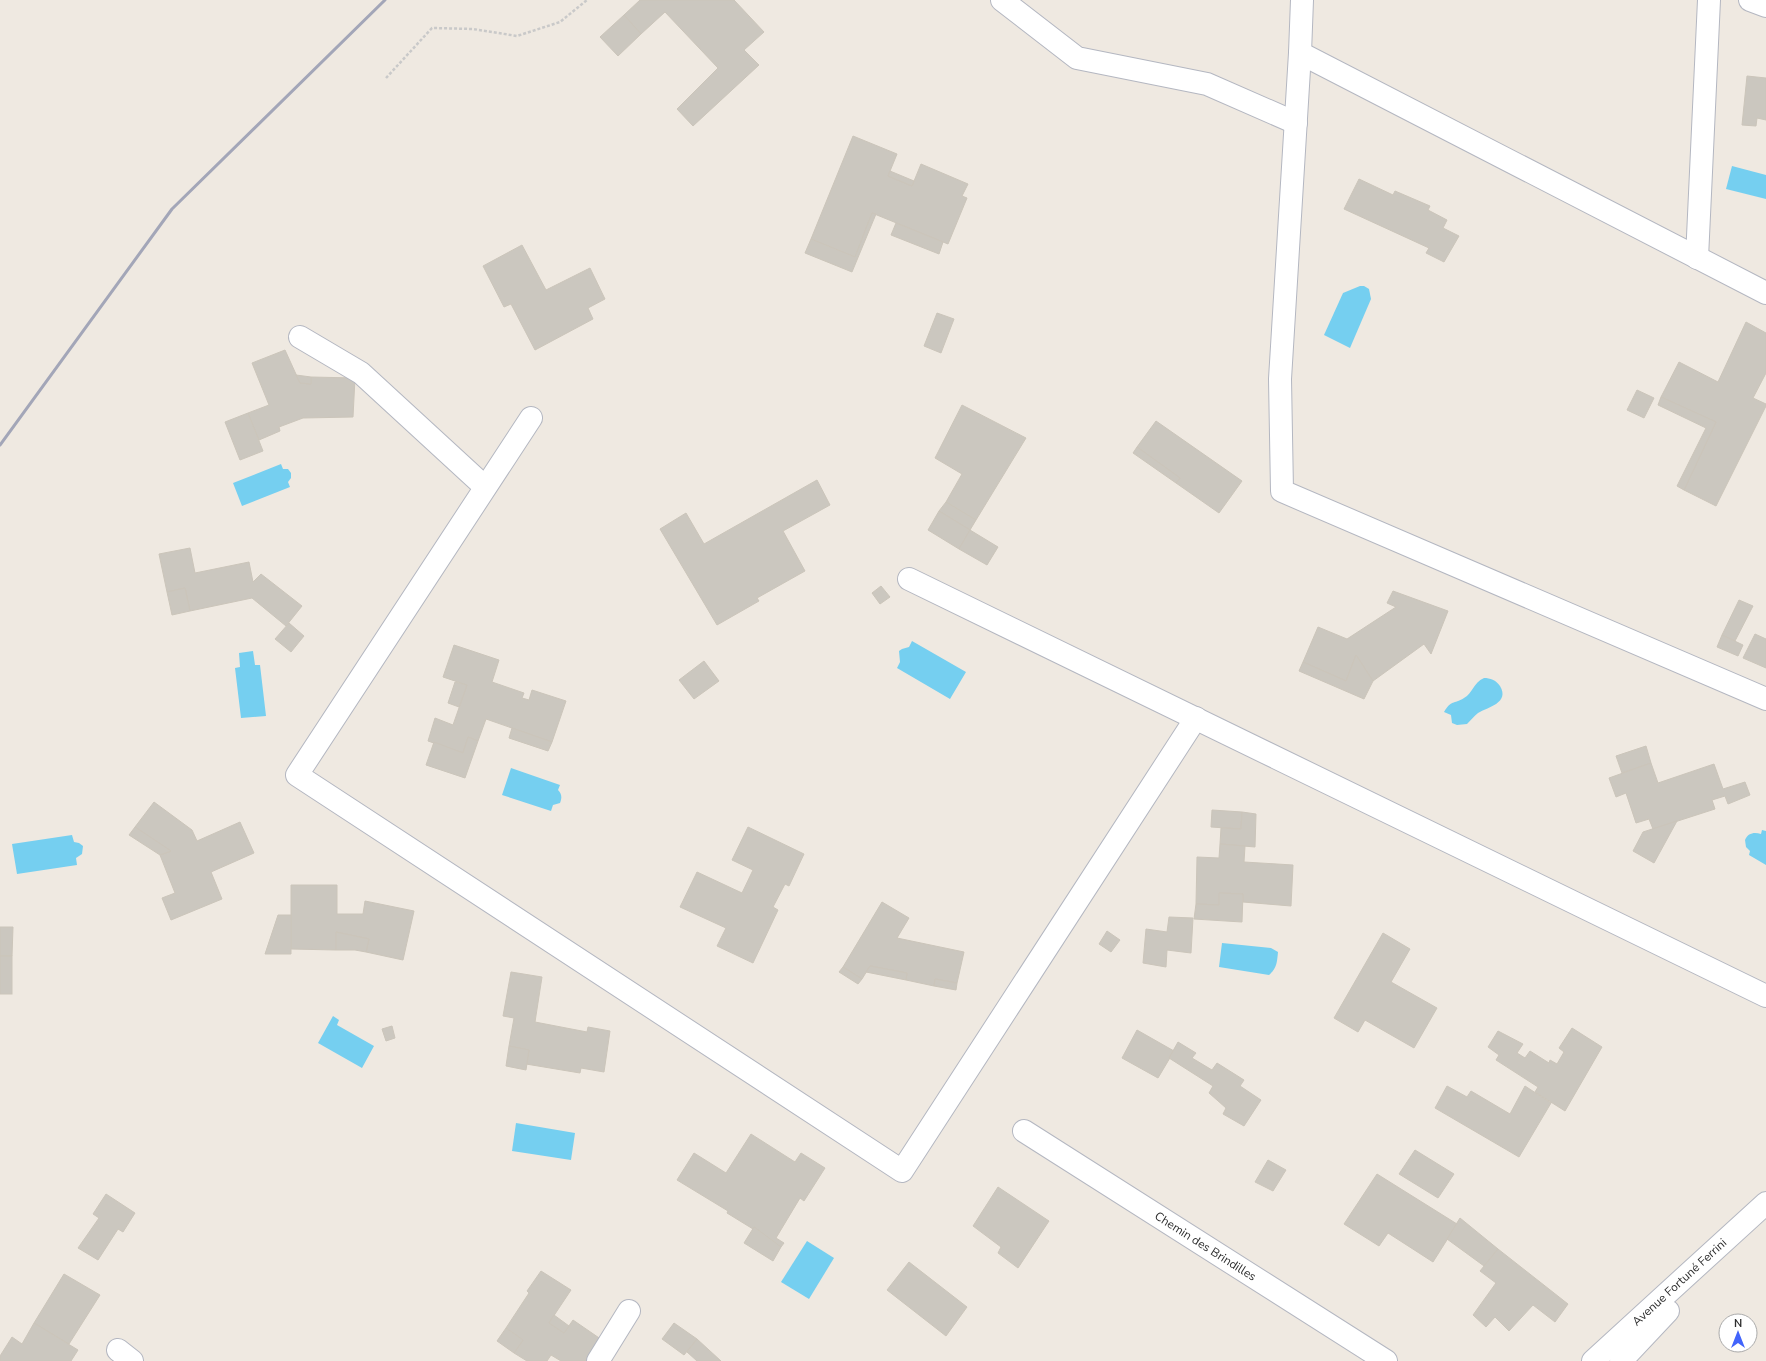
<svg xmlns="http://www.w3.org/2000/svg" width="1766" height="1361" viewBox="0 0 1766 1361" font-family="'Nunito Sans',sans-serif">
<style>
.water{fill:#75cff0}
.building{fill:#cbc7bf;stroke:#cbc5ba}
.lines{fill:none;stroke-linecap:round;stroke-linejoin:round}
.street-casing{stroke:#b4b7c1;stroke-width:24}
.secondary-casing{stroke:#b4b7c1;stroke-width:24}
.path{stroke:#c9c9c9;stroke-width:2.5;stroke-dasharray:3 2;stroke-linecap:butt}
.street{stroke:#fff;stroke-width:22}
.secondary{stroke:#fff;stroke-width:22}
.rail{stroke:#a3a6b8;stroke-width:3}
.labels{text-anchor:middle;stroke-width:3;stroke-linejoin:round;paint-order:stroke}
.street-label{font-size:12px;fill:#2e2e2e;stroke:#fff}
</style>
<rect width="100%" height="100%" fill="#efe9e1"/>
<g class="water">
<polygon points="1732,166 1766,175 1766,199 1726,189"/>
<polygon points="1360,286 1364,286 1369,289 1371,299 1350,348 1324,335 1343,293"/>
<polygon points="281,464 283,469 288,469 291,473 291,478 288,482 290,487 242,506 233,483"/>
<polygon points="912,641 966,672 950,699 897,668 900,662 899,651 902,649 909,647"/>
<polygon points="253,651 255,665 260,665 266,716 241,718 235,668 240,667 239,653"/>
<path d="M1484,678C1490,678 1496,680 1500,686C1510,703 1488,707 1478,713C1474,716 1471,720 1467,724L1457,725L1452,723L1451,715L1444,712C1452,699 1453,705 1464,698C1473,693 1473,683 1484,678Z"/>
<path d="M511,768L560,785L558,790C562,794 562,798 560,803L553,805L551,811L502,795Z"/>
<path d="M1762,830L1766,831V865L1749,855L1750,851L1746,847L1745,840C1748,833 1754,832 1761,834Z"/>
<polygon points="72,835 74,842 79,843 83,846 82,854 76,858 77,865 17,874 12,844"/>
<path d="M1222,943L1271,948L1278,952C1277,962 1277,968 1269,975L1219,967Z"/>
<polygon points="333,1016 339,1020 337,1025 374,1046 362,1068 318,1043"/>
<polygon points="516,1123 575,1133 571,1160 512,1151"/>
<polygon points="807,1241 834,1258 809,1299 781,1282"/>
</g>
<g class="building">
<polygon points="640,0 734,0 764,32 744,50 759,65 693,126 677,109 718,68 665,12 641,34 624,15"/>
<polygon points="624,15 641,34 618,56 600,37"/>
<polygon points="1747,76 1766,78 1766,120 1757,118 1756,126 1742,125"/>
<polygon points="853,136 897,154 888,176 912,186 921,164 968,184 962,196 967,198 948,244 872,213 855,257 811,239"/>
<polygon points="890,171 914,181 912,186 888,176"/>
<polygon points="1359,179 1393,195 1395,191 1430,206 1428,210 1447,220 1443,228 1459,236 1444,262 1426,253 1429,248 1344,209"/>
<polygon points="872,213 876,214 852,272 805,253 811,239 855,257"/>
<polygon points="896,223 943,242 939,254 891,235"/>
<polygon points="522,245 546,290 590,268 605,299 588,308 593,319 535,350 511,304 504,307 483,266"/>
<polygon points="937,313 954,319 941,353 924,346"/>
<polygon points="1746,322 1766,333 1766,373 1753,398 1766,404 1766,406 1716,506 1684,490 1716,422 1661,397 1679,362 1718,382"/>
<polygon points="285,350 300,383 311,384 311,377 355,378 353,417 303,418 279,427 280,431 259,440 248,413 269,405 252,363"/>
<polygon points="296,375 311,377 311,384 300,383"/>
<polygon points="1637,390 1654,398 1644,418 1627,410"/>
<polygon points="1661,397 1716,422 1684,490 1677,486 1706,428 1658,405"/>
<polygon points="962,405 1026,438 976,520 946,502 962,474 935,458"/>
<polygon points="248,413 263,451 240,460 225,422"/>
<polygon points="1156,421 1242,481 1219,513 1176,483 1180,478 1137,447"/>
<polygon points="1137,447 1180,478 1176,483 1133,453"/>
<polygon points="817,480 830,505 783,531 805,571 757,598 759,601 717,625 660,529 686,513 704,544"/>
<polygon points="946,502 976,520 970,530 939,511"/>
<polygon points="939,511 970,530 959,549 928,530"/>
<polygon points="970,530 998,547 987,565 959,549"/>
<polygon points="190,548 195,573 249,562 253,582 261,574 302,606 286,626 252,598 190,611 185,588 167,592 159,554"/>
<polygon points="881,586 890,597 880,604 872,593"/>
<polygon points="185,588 190,611 172,615 167,592"/>
<polygon points="1393,591 1448,611 1431,654 1424,644 1373,681 1356,655 1346,681 1303,662 1318,627 1347,639 1396,607 1387,603"/>
<polygon points="1739,600 1753,606 1735,641 1722,635"/>
<polygon points="289,623 304,636 291,652 275,639"/>
<polygon points="1755,634 1766,639 1766,668 1743,658"/>
<polygon points="1722,635 1743,645 1738,656 1717,647"/>
<polygon points="454,645 499,660 492,682 524,693 522,698 529,700 532,690 566,701 552,742 486,719 478,741 468,737 463,753 428,741 435,718 453,725 467,685 443,677"/>
<polygon points="1356,655 1373,681 1364,699 1299,671 1303,662 1346,681"/>
<polygon points="704,661 719,681 694,699 679,680"/>
<polygon points="455,682 467,685 459,707 448,703"/>
<polygon points="512,728 552,742 548,751 509,738"/>
<polygon points="468,737 478,741 465,778 426,765 434,742 463,753"/>
<polygon points="1646,746 1651,763 1622,773 1616,756"/>
<polygon points="1651,763 1658,783 1714,764 1723,789 1745,782 1750,795 1728,804 1725,796 1712,800 1715,809 1653,829 1649,819 1636,823 1626,793 1616,797 1609,778"/>
<polygon points="154,802 192,830 197,841 240,822 254,853 211,872 222,899 171,920 162,898 175,893 160,855 171,851 135,827"/>
<polygon points="1212,810 1242,812 1241,829 1211,827"/>
<polygon points="1242,812 1256,814 1255,847 1220,844 1221,828 1241,829"/>
<polygon points="1677,821 1654,863 1633,851 1643,832"/>
<polygon points="135,827 171,851 160,855 129,835"/>
<polygon points="748,827 804,854 789,886 785,884 773,907 778,910 753,963 717,946 726,928 680,907 697,872 742,893 753,870 732,860"/>
<polygon points="1220,844 1245,846 1244,862 1293,865 1291,906 1243,902 1243,894 1219,893 1219,905 1196,904 1197,857 1219,858"/>
<polygon points="291,885 337,885 337,914 363,914 365,901 414,911 403,960 366,952 369,939 336,932 336,950 291,949"/>
<polygon points="1219,893 1243,894 1242,922 1194,919 1196,904 1219,905"/>
<polygon points="882,902 909,918 897,938 964,952 957,983 935,979 934,986 906,980 907,973 870,966 862,979 843,967"/>
<polygon points="278,915 291,915 291,954 265,954"/>
<polygon points="1169,917 1193,918 1191,953 1167,950 1166,967 1143,963 1146,929 1167,932"/>
<polygon points="0,927 13,927 12,956 0,956"/>
<polygon points="1107,931 1120,940 1111,952 1099,944"/>
<polygon points="336,932 369,939 366,952 355,950 336,950"/>
<polygon points="1383,933 1410,949 1391,982 1437,1008 1414,1048 1365,1020 1358,1032 1334,1018"/>
<rect x="0" y="956" width="12" height="38"/>
<polygon points="870,966 907,973 906,980 866,972"/>
<polygon points="843,967 862,979 858,984 839,972"/>
<polygon points="511,972 542,977 535,1022 587,1032 588,1027 610,1031 604,1072 581,1068 580,1073 526,1064 529,1050 509,1046 514,1018 503,1016"/>
<polygon points="935,979 957,983 956,990 934,986"/>
<polygon points="392,1026 395,1038 386,1041 382,1029"/>
<polygon points="1572,1028 1602,1047 1565,1111 1535,1092 1538,1087 1496,1060 1499,1055 1488,1047 1498,1031 1523,1044 1517,1053 1525,1058 1530,1051 1549,1063 1550,1060 1557,1064 1564,1052 1559,1048"/>
<polygon points="1137,1030 1174,1051 1158,1078 1122,1058"/>
<polygon points="1178,1042 1196,1053 1192,1058 1212,1070 1217,1063 1244,1080 1240,1086 1261,1100 1244,1126 1223,1114 1226,1108 1209,1093 1213,1086 1169,1058"/>
<polygon points="509,1046 529,1050 526,1070 506,1066"/>
<polygon points="1447,1086 1467,1097 1471,1091 1510,1114 1525,1086 1551,1103 1519,1157 1435,1108"/>
<polygon points="751,1134 795,1162 801,1153 825,1168 804,1201 800,1198 776,1238 784,1243 781,1247 754,1227 753,1229 727,1213 728,1211 677,1180 694,1153 726,1173"/>
<polygon points="1415,1150 1454,1174 1438,1198 1399,1174"/>
<polygon points="1268,1160 1286,1170 1273,1191 1255,1182"/>
<polygon points="1377,1174 1457,1224 1433,1262 1388,1233 1379,1246 1344,1224"/>
<polygon points="998,1187 1049,1221 1018,1268 998,1253 1001,1247 973,1226"/>
<polygon points="106,1194 135,1213 123,1232 118,1229 98,1260 78,1248 99,1218 93,1214"/>
<polygon points="1460,1218 1498,1249 1484,1266 1447,1239"/>
<polygon points="754,1227 781,1247 773,1261 744,1243"/>
<polygon points="1498,1249 1568,1304 1555,1322 1533,1305 1509,1331 1495,1317 1486,1327 1473,1315 1496,1283 1480,1271"/>
<polygon points="909,1262 967,1307 946,1336 887,1290"/>
<polygon points="541,1271 571,1290 549,1323 564,1333 573,1320 605,1342 592,1361 561,1361 551,1355 547,1361 527,1361 514,1353 523,1340 506,1328 529,1293 527,1291"/>
<polygon points="64,1274 100,1295 69,1344 34,1323"/>
<polygon points="554,1315 569,1326 564,1333 549,1323"/>
<polygon points="34,1323 78,1350 71,1361 0,1361 0,1356 12,1337 22,1344"/>
<polygon points="674,1323 697,1339 684,1355 662,1339"/>
<polygon points="506,1328 523,1340 514,1353 497,1341"/>
<polygon points="697,1339 721,1361 697,1361 687,1352"/>
</g>
<g class="lines">
<g class="street-casing">
<g id="street">
<polyline points="1002,0 1077,58 1207,84 1296,123"/>
<polyline points="1302,0 1300,53 1280,379 1282,491 1766,699"/>
<polyline points="1750,0 1766,6"/>
<polyline points="1300,53 1766,293"/>
<polyline points="1697,258 1709,0"/>
<polyline points="300,337 361,373 485,487"/>
<polyline points="531,418 297,775 902,1171 1196,718"/>
<polyline points="909,579 1766,996"/>
<path id="s1" d="M1024,1131L1386,1361"/>
<polyline points="118,1350 132,1361"/>
<polyline points="598,1361 629,1311"/>
</g>
</g>
<g class="secondary-casing">
<g id="secondary">
<path id="s2" d="M1593,1361L1766,1203"/>
<polyline points="1621,1361 1668,1311"/>
</g>
</g>
<polyline class="path" points="386,78 432,28 473,29 517,36 560,22 587,0"/>
<use href="#street" class="street"/>
<use href="#secondary" class="secondary"/>
<polyline class="rail" points="0,445 172,209 385,0"/>
</g>
<g class="labels">
<g class="street-label">
<text dy="4" stroke="none"><textPath href="#s1" startOffset="215">Chemin des Brindilles</textPath></text>
<text dy="4" stroke="none"><textPath href="#s2" startOffset="117">Avenue Fortuné Ferrini</textPath></text>
</g>
</g>
<g transform="translate(1738 1333)"><circle r="19" fill="#ffffff" stroke="#ababab"/>
<path d="M0-3L7 15L0 10L-7 15Z" fill="#4264fb"/>
<text y="-6" font-size="11" font-weight="bold" text-anchor="middle" fill="#2e2e2e">N</text>
</g>
</svg>
